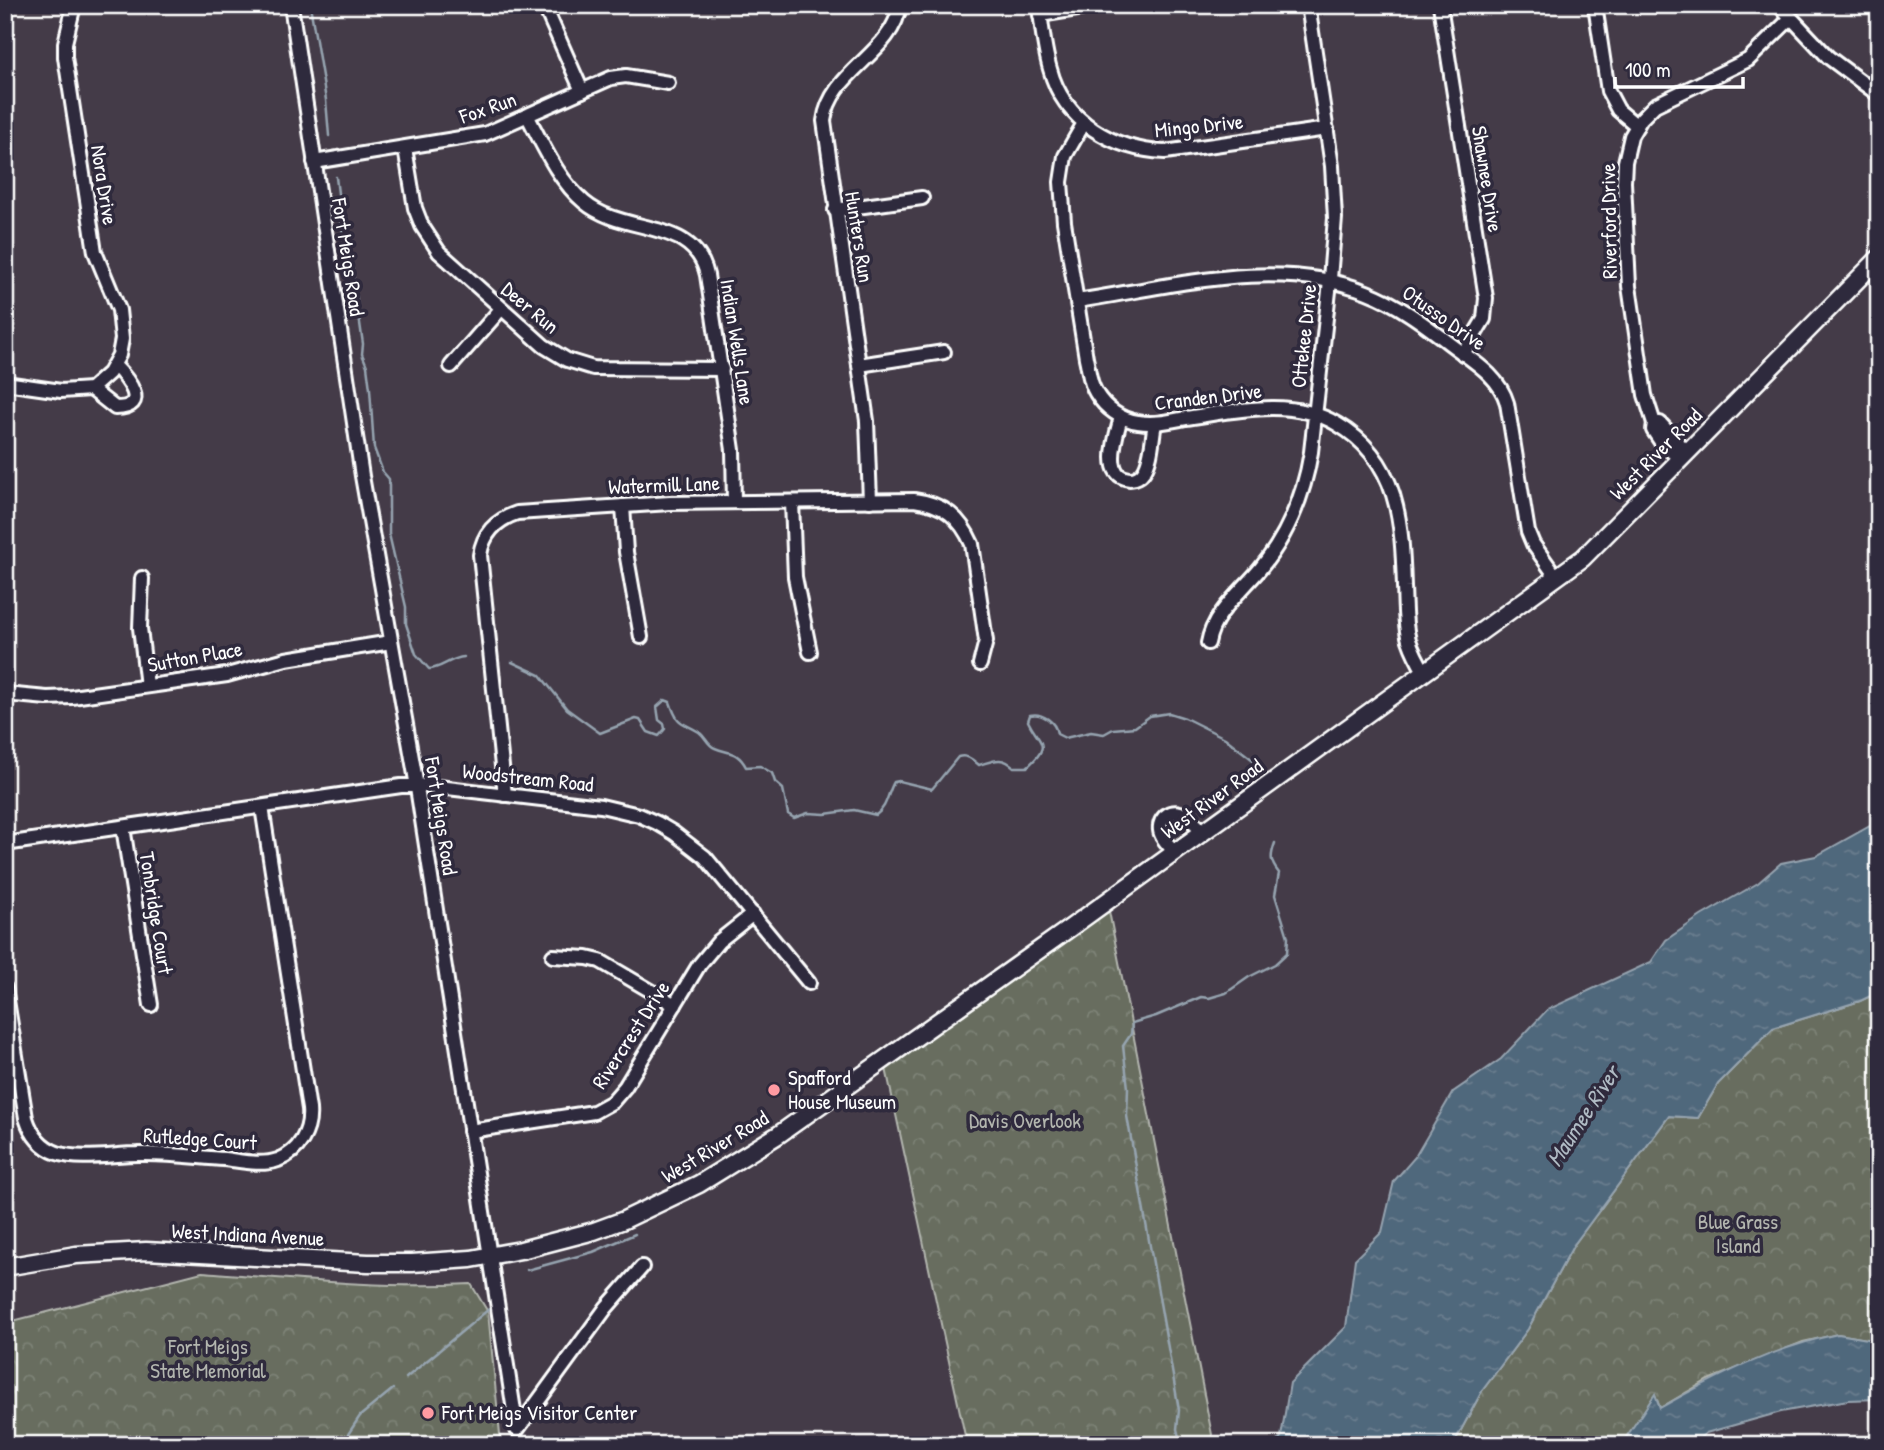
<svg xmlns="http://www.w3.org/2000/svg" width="1884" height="1450" viewBox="0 0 1884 1450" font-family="'Patrick Hand',sans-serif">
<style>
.park{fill:url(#park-crowns);stroke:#b3b6af;stroke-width:2}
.water{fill:url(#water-ripples);stroke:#96a4b0;stroke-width:2}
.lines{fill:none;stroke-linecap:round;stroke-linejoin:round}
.stream{stroke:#96a4b0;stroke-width:2.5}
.minor-casing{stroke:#fff;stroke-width:18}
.major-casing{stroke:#fff;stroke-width:21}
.minor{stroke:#2f2a3d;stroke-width:12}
.major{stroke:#2f2a3d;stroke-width:16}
.poi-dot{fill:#ff9aa2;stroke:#2f2a3d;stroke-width:2.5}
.labels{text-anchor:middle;stroke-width:7;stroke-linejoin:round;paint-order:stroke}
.street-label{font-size:21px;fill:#fff;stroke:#2f2a3d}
.poi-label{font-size:21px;fill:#fff;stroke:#2f2a3d;text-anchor:start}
.park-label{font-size:21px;fill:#b3b6af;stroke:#2f2a3d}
.water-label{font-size:23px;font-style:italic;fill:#b0bbc4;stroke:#2f2a3d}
</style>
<defs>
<pattern id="park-crowns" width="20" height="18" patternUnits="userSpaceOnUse" patternTransform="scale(1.75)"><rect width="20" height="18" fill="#676d5f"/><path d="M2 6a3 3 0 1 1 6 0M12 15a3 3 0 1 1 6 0" fill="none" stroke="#7e8377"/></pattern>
<pattern id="water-ripples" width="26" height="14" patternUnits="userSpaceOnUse" patternTransform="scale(1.75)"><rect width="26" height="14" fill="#50677b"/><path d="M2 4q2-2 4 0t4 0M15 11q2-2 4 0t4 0" fill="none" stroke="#6a7e8f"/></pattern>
</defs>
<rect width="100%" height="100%" fill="#443b48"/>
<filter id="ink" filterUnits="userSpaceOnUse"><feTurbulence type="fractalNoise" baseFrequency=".0143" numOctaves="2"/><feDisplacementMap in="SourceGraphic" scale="14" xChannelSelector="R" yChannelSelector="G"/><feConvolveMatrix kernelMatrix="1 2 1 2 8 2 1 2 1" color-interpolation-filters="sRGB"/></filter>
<g filter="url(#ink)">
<g class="park">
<polygon points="1107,901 1214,1445 967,1445 884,1059"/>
<polygon points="1879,992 1879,1341 1838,1334 1803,1342 1708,1380 1660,1408 1655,1395 1621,1445 1453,1445 1482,1391 1528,1329 1573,1246 1669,1116 1698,1118 1718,1084 1773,1028 1860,1001"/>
<path d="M202,1272C292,1279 381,1289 471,1284L488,1312L501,1445H5V1323Z"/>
</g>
<g class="water">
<polygon points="1879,821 1879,992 1860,1001 1773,1028 1718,1084 1698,1118 1669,1116 1573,1246 1528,1329 1482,1391 1453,1445 1274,1445 1281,1437 1290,1383 1346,1327 1355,1259 1382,1232 1394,1181 1415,1157 1453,1092 1501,1059 1547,1010 1651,962 1666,940 1701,916 1758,883 1781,863 1816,856"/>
<path d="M1838,1334L1879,1341V1399L1848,1400L1781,1412L1706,1433L1692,1445H1621L1655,1394L1660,1408C1716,1376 1775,1347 1838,1334Z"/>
</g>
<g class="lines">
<g class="stream">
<polyline points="310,5 326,100 329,136"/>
<path d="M336,177L345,251L352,268L363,344L362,354L367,366L370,389L374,448L383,472L389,479V534L406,607V624L416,654L429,669C441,669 450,658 464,657"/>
<path d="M512,662L540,675L567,709L600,733L636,719L640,720L648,732L659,736L665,729L664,724L659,720L657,707L665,700L670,702C678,726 681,721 699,732C706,737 707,745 715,748C729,754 738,751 746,767L760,766L772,773L775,782L783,789L788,814L794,818L808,813L825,814L854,810L876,815C888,806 887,794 894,782L899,781L932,789L958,757C967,754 973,760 979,765C993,761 1001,755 1014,767H1027C1053,744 1039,744 1028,721L1030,715C1042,712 1056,722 1057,734L1065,738L1091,732L1104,734L1113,729L1135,727L1150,716L1169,713L1185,718L1225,738L1253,760L1258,769"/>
<polyline points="527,1270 593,1252 635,1234"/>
<polyline points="406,1378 489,1309"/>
<polyline points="341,1445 360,1416 393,1389"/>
<path d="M1181,1445L1177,1429L1179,1410L1127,1116L1128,1088L1123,1046L1131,1034L1132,1023L1156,1016L1201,997L1209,998L1226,993L1249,977L1275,964L1287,953L1288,937L1275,895L1279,873C1270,862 1270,857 1275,843"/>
</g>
<g class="minor-casing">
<g id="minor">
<polyline points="291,5 362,476 415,775 517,1430 606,1308 642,1267"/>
<polyline points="544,5 582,91"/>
<path d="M1039,5C1042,26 1044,49 1050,69C1064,122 1114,150 1165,152L1327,129"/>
<polyline points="1440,5 1486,298 1484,319 1463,354"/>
<polyline points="1595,5 1608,91 1618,110 1637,126"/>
<polyline points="1779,5 1828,57 1879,95"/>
<polyline points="1040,15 1102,5"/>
<path d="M527,115C543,145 558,180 584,202C624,236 694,217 707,275L733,450L734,502"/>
<path d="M1084,123L1065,156L1061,182L1064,222L1086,358C1089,370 1089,382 1096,393C1105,408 1121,420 1138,422C1154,425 1170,421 1186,418C1235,411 1291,397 1337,424C1399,460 1402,522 1404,587C1405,604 1404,623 1409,640C1413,652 1419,663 1425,673"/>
<polyline points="405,148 415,208 422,226 439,252 544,346 567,360 593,368 722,369"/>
<polyline points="314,162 485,134 611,78 626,76 668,83"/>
<polyline points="835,210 922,198"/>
<path d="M1077,301C1170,287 1276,256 1367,292C1398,304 1423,323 1449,343C1471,360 1499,375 1507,403L1528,532L1533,544L1557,578"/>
<polyline points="859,365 944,352"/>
<polyline points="451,366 501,309"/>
<polyline points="5,383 61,391 91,389 109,373 119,355 122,339 119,310 95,252 65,57 65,43 74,5"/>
<path d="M91,389L115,408C153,408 126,377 114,365"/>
<path d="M1121,417C1117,433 1101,477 1130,479C1135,479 1141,476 1144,471C1152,459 1152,437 1155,423"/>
<polyline points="1654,423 1645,395 1629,286 1624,182 1625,162 1631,136 1641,119 1655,105 1748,60 1791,18"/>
<polyline points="1680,459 1661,442 1653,430 1654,423 1660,423 1687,452"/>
<path d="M870,501L867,421L824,121C830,71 893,54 900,5"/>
<polyline points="792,502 795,577 810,652"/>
<polyline points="623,506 626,552 641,637"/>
<polyline points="142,578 140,628 147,686"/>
<path d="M1208,643C1213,613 1241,592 1260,569C1288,535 1304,495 1311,452L1329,291L1335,218L1332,166L1308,5"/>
<polyline points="5,694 47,698 72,697 227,675 286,659 391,642"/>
<path d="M505,795L480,555C483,534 496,520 517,513L670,503L914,500C944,504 960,517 972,544L986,641L980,664"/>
<polyline points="123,827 151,1005"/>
<polyline points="5,844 401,786 430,786 601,806 639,815 657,823 674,833 705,857 809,983"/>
<path d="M1175,852C1170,847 1163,840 1161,834C1156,821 1168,809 1180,813C1189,816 1196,825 1203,831"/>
<polyline points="553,956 587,958 600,961 675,1005"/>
<path d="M5,988L26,1118C31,1134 41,1147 57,1153C81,1161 113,1154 138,1154C167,1153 195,1157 224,1159C241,1161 261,1166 278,1160C299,1152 311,1131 309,1109L262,807"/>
<polyline points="470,1131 594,1112 612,1102 625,1087 699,965 719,941 753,914"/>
</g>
</g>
<g class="major-casing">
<polyline id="major" points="5,1267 76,1255 146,1251 368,1263 412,1263 471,1259 521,1250 594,1231 624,1220 699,1184 778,1135 1070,928 1583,558 1879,258"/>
</g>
<use href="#minor" class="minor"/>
<use href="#major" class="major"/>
</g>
</g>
<g class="poi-dot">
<circle cx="774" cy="1090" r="7"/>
<circle cx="428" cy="1413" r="7"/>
</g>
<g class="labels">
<g class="street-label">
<text transform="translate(488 108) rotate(-19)" y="7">Fox Run</text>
<text transform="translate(1199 126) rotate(-6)" y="7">Mingo Drive</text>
<text transform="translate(1487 179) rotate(81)" y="7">Shawnee Drive</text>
<text transform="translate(104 185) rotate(81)" y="7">Nora Drive</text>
<text transform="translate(1609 221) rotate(-91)" y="7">Riverford Drive</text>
<text transform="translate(859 237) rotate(81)" y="7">Hunters Run</text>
<text transform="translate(348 257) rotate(81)" y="7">Fort Meigs Road</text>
<text transform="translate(530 308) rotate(40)" y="7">Deer Run</text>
<text transform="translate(1444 318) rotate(35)" y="7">Otusso Drive</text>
<text transform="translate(1304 336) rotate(-84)" y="7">Ottekee Drive</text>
<text transform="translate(737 342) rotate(81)" y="7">Indian Wells Lane</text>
<text transform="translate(1208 397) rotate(-7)" y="7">Cranden Drive</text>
<text transform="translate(1656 454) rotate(-45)" y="7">West River Road</text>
<text transform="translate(664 485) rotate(-2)" y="7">Watermill Lane</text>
<text transform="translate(195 657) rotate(-10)" y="7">Sutton Place</text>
<text transform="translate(528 778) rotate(6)" y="7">Woodstream Road</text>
<text transform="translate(1212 799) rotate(-36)" y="7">West River Road</text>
<text transform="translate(441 816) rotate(81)" y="7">Fort Meigs Road</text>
<text transform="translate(156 913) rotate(81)" y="7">Tonbridge Court</text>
<text transform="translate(631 1035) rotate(-57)" y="7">Rivercrest Drive</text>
<text transform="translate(200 1139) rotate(4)" y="7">Rutledge Court</text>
<text transform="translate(715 1147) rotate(-31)" y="7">West River Road</text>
<text transform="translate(248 1235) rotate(3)" y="7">West Indiana Avenue</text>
</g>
<g class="poi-label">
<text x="788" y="1085">Spafford<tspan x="788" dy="24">House Museum</tspan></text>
<text x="442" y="1420">Fort Meigs Visitor Center</text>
</g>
<g class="park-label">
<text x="1025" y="1128">Davis Overlook</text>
<text x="1738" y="1229">Blue Grass<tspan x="1738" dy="24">Island</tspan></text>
<text x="208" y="1354">Fort Meigs<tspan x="208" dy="24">State Memorial</tspan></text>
</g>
<g class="water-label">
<text transform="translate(1583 1116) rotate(-57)" y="8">Maumee River</text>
</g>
</g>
<rect width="1884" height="1450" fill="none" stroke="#2f2a3d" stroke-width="28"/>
<rect x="14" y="14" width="1856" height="1422" fill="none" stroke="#fff" stroke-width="2.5" filter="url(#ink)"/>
<path d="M1615 77v10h128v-10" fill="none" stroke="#ffffff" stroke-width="3.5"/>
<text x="1625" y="77" font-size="21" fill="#ffffff" stroke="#2f2a3d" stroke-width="5" paint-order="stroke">100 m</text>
</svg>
